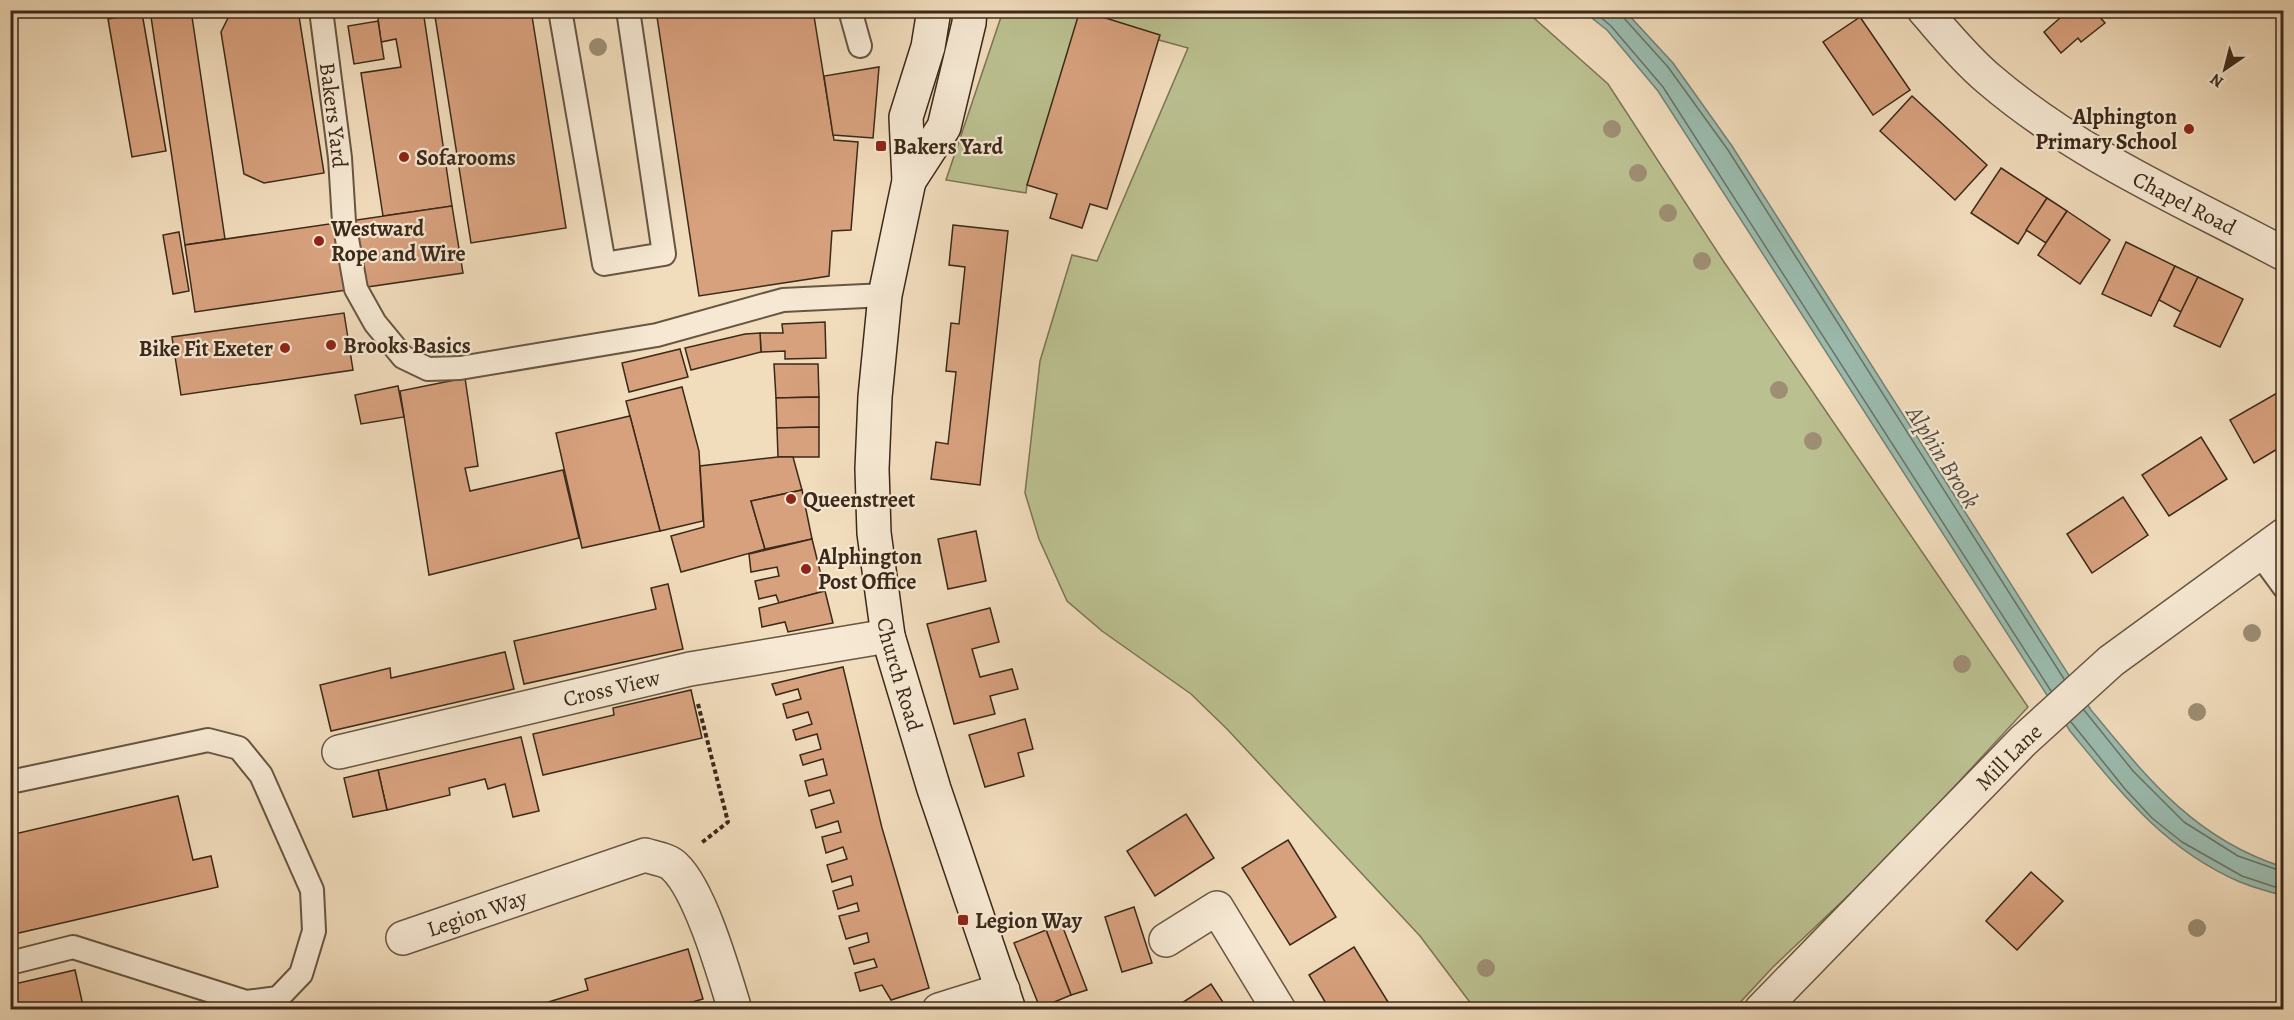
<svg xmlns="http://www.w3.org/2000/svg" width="2294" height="1020" viewBox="0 0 2294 1020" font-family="Alegreya,serif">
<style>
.green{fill:#bbc090;stroke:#7b7454;stroke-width:1.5}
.water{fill:#9bbcb0;stroke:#758174;stroke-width:1.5}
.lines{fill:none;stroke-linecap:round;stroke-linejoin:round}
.shore{stroke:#6b7264;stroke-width:1.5}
.building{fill:#d8a17e;stroke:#3b2919;stroke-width:1.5}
.service-casing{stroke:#685642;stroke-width:26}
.minor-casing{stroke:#685642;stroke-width:36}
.secondary-casing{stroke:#3b2919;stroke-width:36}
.path{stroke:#3b2919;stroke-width:4;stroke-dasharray:4.5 3;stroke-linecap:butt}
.service{stroke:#f6e8d3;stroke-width:22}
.minor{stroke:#f6e8d3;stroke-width:33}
.secondary{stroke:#f6e8d3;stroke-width:33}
.tree{fill:#9e8e73}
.poi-dot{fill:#8f2418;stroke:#f6e8d3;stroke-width:2}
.labels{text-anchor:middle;stroke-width:4.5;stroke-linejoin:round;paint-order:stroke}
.street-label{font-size:22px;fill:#3b2919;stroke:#f6e8d3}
.poi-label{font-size:22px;font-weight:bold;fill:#3b2919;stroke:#f6e8d3;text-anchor:start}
.water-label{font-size:24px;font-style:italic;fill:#534e3f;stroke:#f6e8d3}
</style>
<rect width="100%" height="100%" fill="#f1dcbc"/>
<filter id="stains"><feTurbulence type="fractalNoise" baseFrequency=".00333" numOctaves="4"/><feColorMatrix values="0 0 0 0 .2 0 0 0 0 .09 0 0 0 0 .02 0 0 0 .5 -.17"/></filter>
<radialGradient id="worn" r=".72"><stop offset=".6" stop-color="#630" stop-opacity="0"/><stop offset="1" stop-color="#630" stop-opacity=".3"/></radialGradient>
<polygon class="green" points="1003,11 1526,11 1608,84 1724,262 2028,707 1893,853 1773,967 1734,1009 1475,1009 1420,936 1227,729 1191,694 1102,631 1067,601 1039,539 1025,493 1040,361 1072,255 1097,261 1188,48 1082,19 1027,185 1026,193 946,180"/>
<path class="water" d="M1583,11H1625L1673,63L1732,146L2091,710C2148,779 2195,839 2283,867V896C2269,891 2254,888 2240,882C2164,849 2121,793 2070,731L1658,91L1607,30Z"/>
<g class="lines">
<g class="shore">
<polyline points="1592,10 1611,26 1663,87 2051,691"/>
<polyline points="1621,10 1623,17 1668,67 1728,150 2064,679"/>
<polyline points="2084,710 2133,771 2184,822 2238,856 2284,872"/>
<polyline points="2071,722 2125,789 2152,818 2182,842 2242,876 2284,890"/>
</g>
</g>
<g class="building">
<polygon points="150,10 191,10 225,239 185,245"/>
<polygon points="232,10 298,10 324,173 264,183 244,174 221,32"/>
<polygon points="377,10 423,10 452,206 383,216 361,73 401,67 396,39 381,42"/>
<polygon points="434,10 531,10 566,228 471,243"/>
<polygon points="656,10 813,10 834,140 858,142 851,230 832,231 829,276 699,296"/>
<polygon points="1080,10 1160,35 1107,209 1090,204 1082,228 1050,218 1057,194 1027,185"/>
<polygon points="2053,10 2103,10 2098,15 2105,23 2081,42 2078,38 2061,53 2044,32 2060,18"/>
<polygon points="142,13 166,151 132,157 108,19"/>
<polygon points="1860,17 1910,90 1873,115 1823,42"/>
<polygon points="378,21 384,59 354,64 348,26"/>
<polygon points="879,67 873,138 833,135 824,76"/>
<polygon points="1912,96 1987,165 1955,200 1880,131"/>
<polygon points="2001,168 2047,198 2018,244 1971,213"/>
<polygon points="2047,198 2067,211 2046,243 2026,230"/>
<polygon points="452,206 463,273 195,312 185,245"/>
<polygon points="2067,211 2110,240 2080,284 2038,255"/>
<polygon points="953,225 1008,231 980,485 931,479 936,442 948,444 956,372 946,371 951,323 959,324 965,267 949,265"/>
<polygon points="179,232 189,291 173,294 163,235"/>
<polygon points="2126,242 2175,266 2151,316 2102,294"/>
<polygon points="2175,266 2198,277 2181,312 2159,300"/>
<polygon points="2198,277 2243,299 2220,347 2174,326"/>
<polygon points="344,313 353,370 181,395 172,337"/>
<polygon points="825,322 826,358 785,359 785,351 761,352 760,333 783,333 782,324"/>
<polygon points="760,333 761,352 691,370 685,348 745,334"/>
<polygon points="680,349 688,377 629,392 622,363"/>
<polygon points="774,364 818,364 819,397 776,398"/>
<polygon points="465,378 478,466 465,468 470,491 563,470 579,538 429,575 400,391"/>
<polygon points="398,386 404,417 361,424 355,395"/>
<polygon points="682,387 699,451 703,521 660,531 626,401"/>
<polygon points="2284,389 2284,445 2254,463 2230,420"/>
<polygon points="819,397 819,427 777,428 776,398"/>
<polygon points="630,416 660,531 582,548 556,433"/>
<polygon points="819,427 819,457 778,457 777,428"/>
<polygon points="2201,437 2227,479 2169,516 2142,475"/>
<polygon points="778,457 793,457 802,490 751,501 765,549 681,572 671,536 704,527 700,466"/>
<polygon points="802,490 812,539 765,549 751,501"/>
<polygon points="2123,497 2148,535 2092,573 2067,534"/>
<polygon points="976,531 986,581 948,589 938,539"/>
<polygon points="812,539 825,591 779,603 776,595 759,599 755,581 779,576 777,567 751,572 749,554"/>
<polygon points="668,584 683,649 524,684 514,641 656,609 651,588"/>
<polygon points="825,591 833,623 788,632 785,622 762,627 759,608"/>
<polygon points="990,608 999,642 972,649 980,677 1012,669 1018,689 990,696 995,714 954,724 927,624"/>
<polygon points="505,652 514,689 331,731 320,685 390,668 391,678"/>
<polygon points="843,667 882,828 929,988 891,1000 882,985 860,991 855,973 877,967 874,959 854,964 849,948 869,942 867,933 846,939 839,916 859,911 857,903 838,909 833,891 853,885 851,876 832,882 827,865 847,859 843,847 826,853 822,837 841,832 838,821 816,828 811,810 834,803 830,790 809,796 805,781 827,775 823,759 803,765 800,755 821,749 817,734 796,740 793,730 812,724 808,712 787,718 783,704 801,699 798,689 776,695 772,684"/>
<polygon points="691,690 702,738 543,775 533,734 614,715 613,708"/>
<polygon points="1025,719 1033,749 1018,753 1024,776 985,787 969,735"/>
<polygon points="521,737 539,811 513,817 505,784 488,789 485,779 449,788 450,795 387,810 378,770"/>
<polygon points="378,770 387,810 353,817 344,778"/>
<polygon points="178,796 193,860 211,856 218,887 10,935 10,835"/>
<polygon points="1186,814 1214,858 1155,896 1127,851"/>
<polygon points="1288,840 1336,917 1290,945 1242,868"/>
<polygon points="2031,872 2063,901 2017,950 1986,921"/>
<polygon points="1134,907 1152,963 1122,972 1105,917"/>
<polygon points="1062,925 1087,990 1071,995 1046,930"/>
<polygon points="1046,930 1071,995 1040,1008 1014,943"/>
<polygon points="1354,947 1393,1010 1330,1010 1309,975"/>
<polygon points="688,949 703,999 665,1010 522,1010 588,990 585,979"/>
<polygon points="75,970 84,1010 10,1010 10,985"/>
<polygon points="1211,984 1228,1010 1171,1010"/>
</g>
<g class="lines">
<g class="service-casing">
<g id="service">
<path id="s1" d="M321,10L340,158L344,222L356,289L375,323L403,357L428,369L460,368L657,335L783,300L885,295"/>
<polyline points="560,10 604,264 664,254 628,10"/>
<polyline points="850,10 860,46"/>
<polyline points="2259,553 2284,587"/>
<polyline points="10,782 208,740 239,748 261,775 312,890 314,931 301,974 278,998 246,1002 73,947 10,963"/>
</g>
</g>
<g class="minor-casing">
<g id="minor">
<path id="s2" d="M1924,10C1945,34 1966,60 1990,80C2078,155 2183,200 2284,254"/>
<path id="s3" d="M339,752L690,669L888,636"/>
<path id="s4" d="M403,938L645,855C654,858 669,860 675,867C701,892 724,974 735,1010"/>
<polyline points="1166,940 1217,908 1279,1010"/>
<polyline points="939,1010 1003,990"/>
<path id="s5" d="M1761,1010L2023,741L2111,661L2284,535"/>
</g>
</g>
<g class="secondary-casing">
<g id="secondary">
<path id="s6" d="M934,10L928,47L906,117L909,181L885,295L875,397L872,469L874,533L888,636L934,789L1009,1010"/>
<polyline points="909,181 944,127 969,23 970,10"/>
</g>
</g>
<polyline class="path" points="698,704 728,822 700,844"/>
<use href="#service" class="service"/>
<use href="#minor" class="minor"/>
<use href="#secondary" class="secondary"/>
</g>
<g class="tree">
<circle cx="598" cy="47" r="9"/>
<circle cx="1612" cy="129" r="9"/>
<circle cx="1638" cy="173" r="9"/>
<circle cx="1668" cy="213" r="9"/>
<circle cx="1702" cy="261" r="9"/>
<circle cx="1779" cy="390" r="9"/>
<circle cx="1813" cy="441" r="9"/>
<circle cx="2252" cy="633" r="9"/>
<circle cx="1962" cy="664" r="9"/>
<circle cx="2197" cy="712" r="9"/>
<circle cx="2197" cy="928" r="9"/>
<circle cx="1486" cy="968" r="9"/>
</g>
<g class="poi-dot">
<circle cx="2189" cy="129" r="6"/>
<rect x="875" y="140" width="12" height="12" rx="3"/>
<circle cx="404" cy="157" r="6"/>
<circle cx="319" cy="241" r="6"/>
<circle cx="331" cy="345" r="6"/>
<circle cx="285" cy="348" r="6"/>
<circle cx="791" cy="499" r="6"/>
<circle cx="806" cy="569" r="6"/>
<rect x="957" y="914" width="12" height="12" rx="3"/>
</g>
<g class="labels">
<g class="street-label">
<text dy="8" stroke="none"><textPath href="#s1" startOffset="106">Bakers Yard</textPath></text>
<text dy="8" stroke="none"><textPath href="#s2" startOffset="327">Chapel Road</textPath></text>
<text dy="8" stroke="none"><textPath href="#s6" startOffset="674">Church Road</textPath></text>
<text dy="8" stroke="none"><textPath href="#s3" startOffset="280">Cross View</textPath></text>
<text dy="8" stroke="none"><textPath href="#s5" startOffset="354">Mill Lane</textPath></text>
<text dy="8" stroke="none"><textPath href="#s4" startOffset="78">Legion Way</textPath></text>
</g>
<g class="poi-label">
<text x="2177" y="124" text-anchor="end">Alphington<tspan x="2177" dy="25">Primary School</tspan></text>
<text x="893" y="154">Bakers Yard</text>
<text x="416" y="165">Sofarooms</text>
<text x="331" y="236">Westward<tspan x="331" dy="25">Rope and Wire</tspan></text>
<text x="343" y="353">Brooks Basics</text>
<text x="273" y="356" text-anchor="end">Bike Fit Exeter</text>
<text x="803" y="507">Queenstreet</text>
<text x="818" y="564">Alphington<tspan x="818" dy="25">Post Office</tspan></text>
<text x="975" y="928">Legion Way</text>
</g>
<g class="water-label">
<text transform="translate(1943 457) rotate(58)" y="8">Alphin Brook</text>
</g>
</g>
<rect width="2294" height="1020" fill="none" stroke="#f1dcbc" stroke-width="36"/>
<rect x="12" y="12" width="2270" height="996" fill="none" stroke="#3b2919" stroke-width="3"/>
<rect x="18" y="18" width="2258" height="984" fill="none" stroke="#3b2919" stroke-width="1.5"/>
<g transform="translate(2225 69) rotate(215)" stroke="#f6e8d3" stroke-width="4.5" paint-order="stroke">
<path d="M0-4.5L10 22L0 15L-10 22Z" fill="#3b2919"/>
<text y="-9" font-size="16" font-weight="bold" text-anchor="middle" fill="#3b2919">N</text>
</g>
<rect width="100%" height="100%" filter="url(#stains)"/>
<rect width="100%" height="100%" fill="url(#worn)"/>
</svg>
